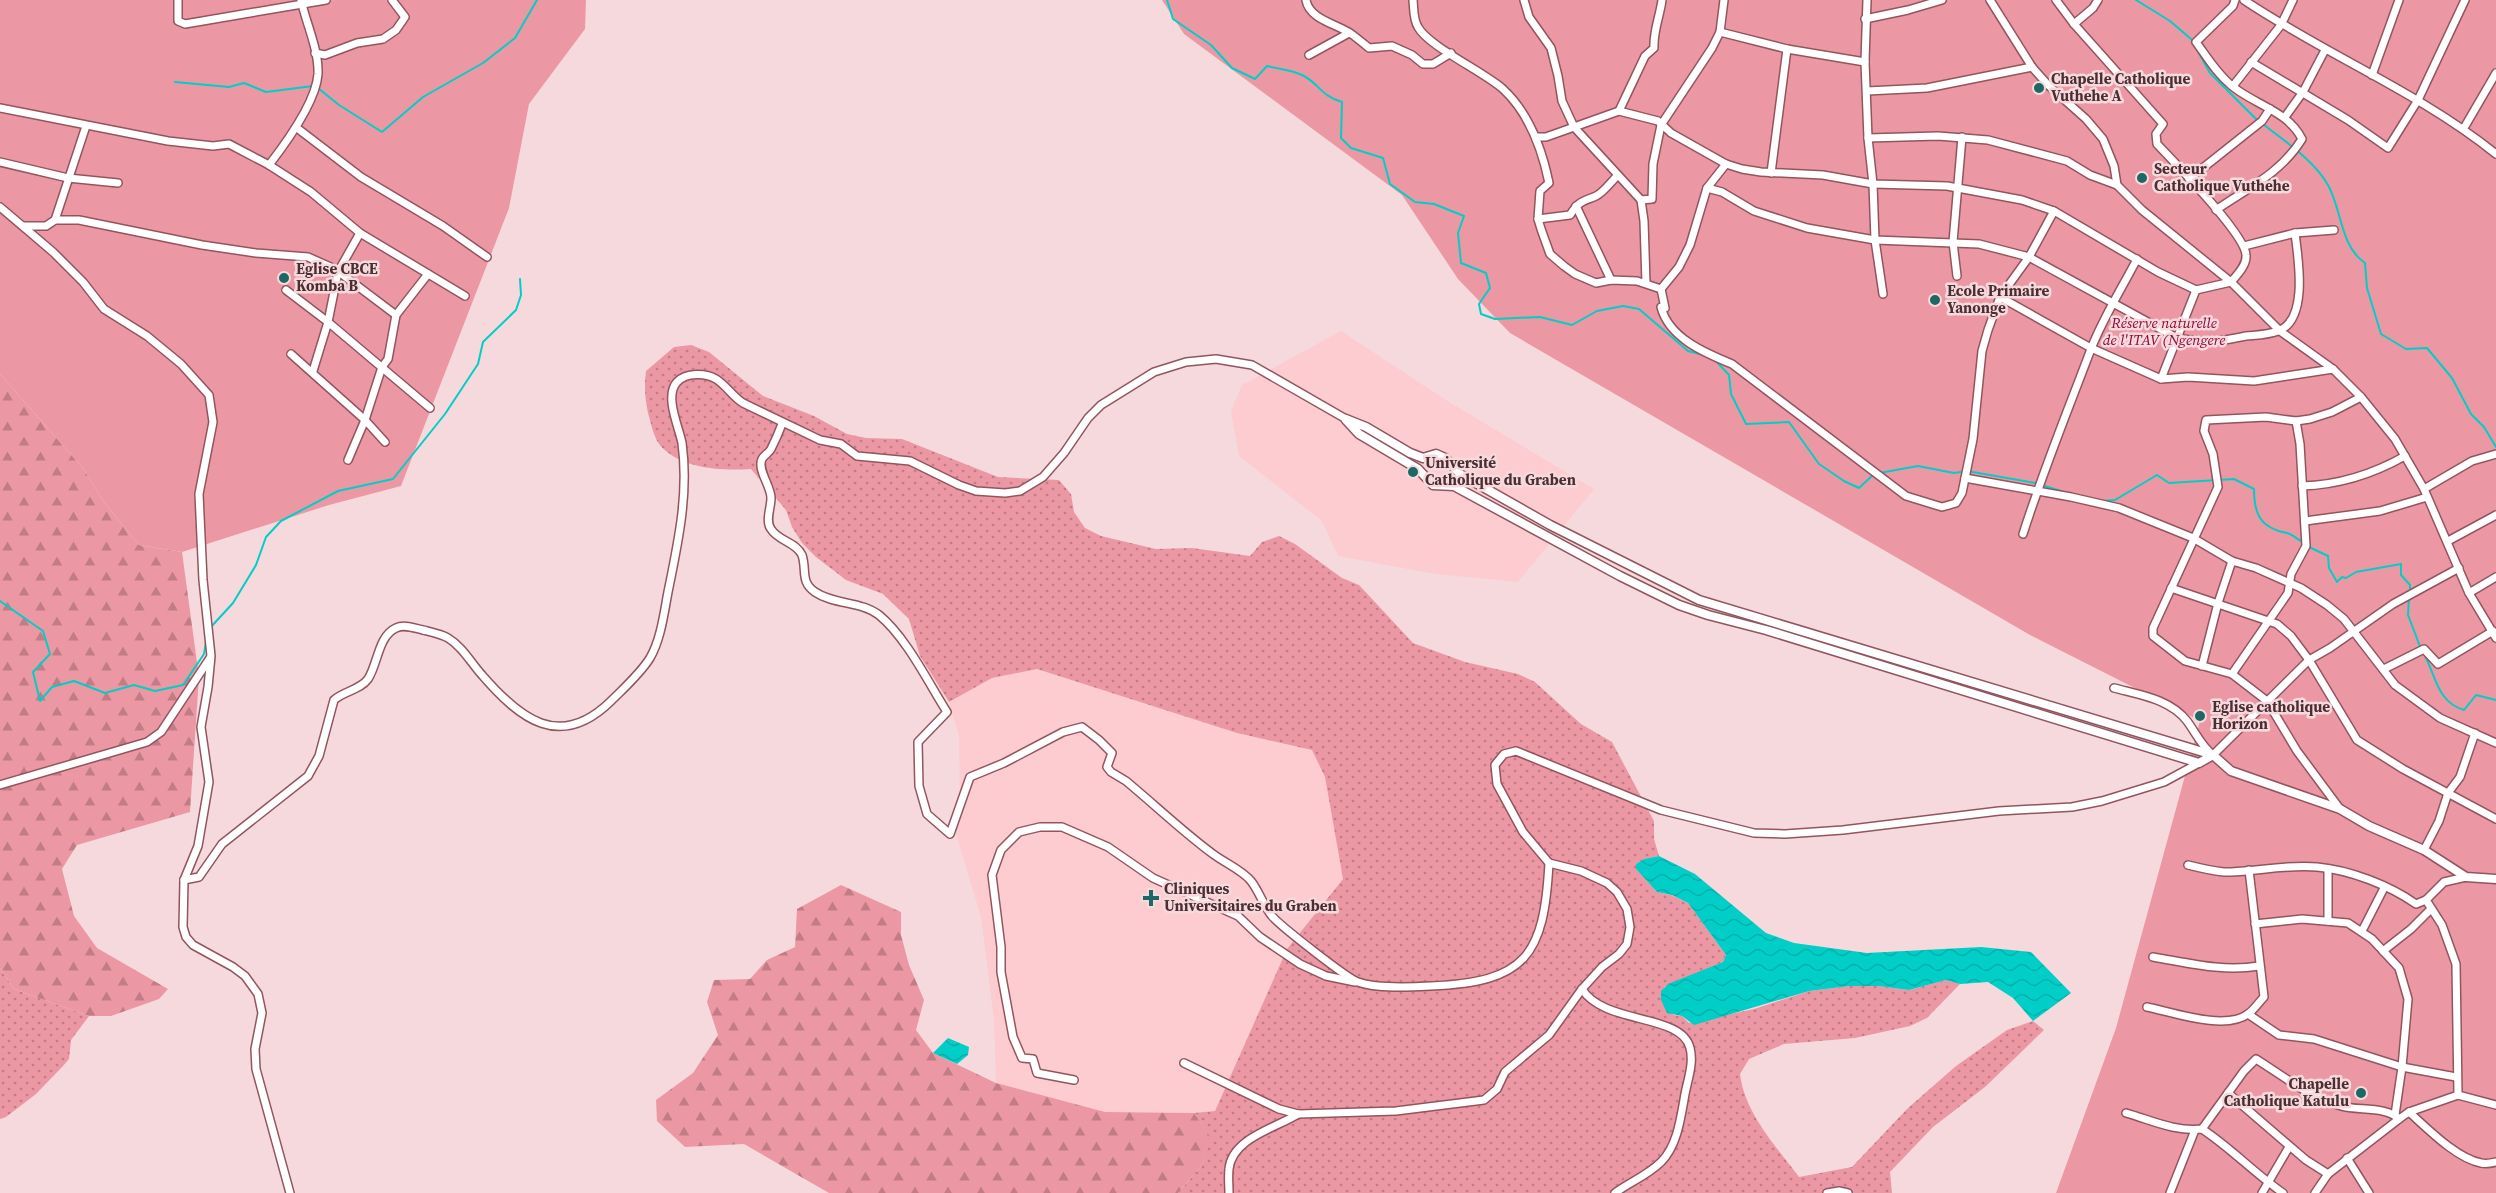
<svg xmlns="http://www.w3.org/2000/svg" width="2496" height="1193" viewBox="0 0 2496 1193" font-family="'Source Serif 4',serif">
<style>
.built{fill:#fcccd1}
.grass{fill:url(#grass-dots)}
.forest{fill:url(#forest-firs)}
.park{fill:#ec98a4}
.water{fill:url(#water-waves)}
.lines{fill:none;stroke-linecap:round;stroke-linejoin:round}
.stream{stroke:#00cec7;stroke-width:2}
.minor-casing{stroke:#92555e;stroke-width:10}
.tertiary-casing{stroke:#92555e;stroke-width:11}
.minor{stroke:#fff;stroke-width:7}
.tertiary{stroke:#fff;stroke-width:8}
.poi-dot{fill:#1c6865;stroke:#f6d9dc;stroke-width:2}
.labels{text-anchor:middle;stroke-width:5;stroke-linejoin:round;paint-order:stroke}
.poi-label{font-size:15px;font-weight:bold;fill:#4a2e32;stroke:#f6d9dc;text-anchor:start}
.park-label{font-size:15px;font-style:italic;fill:#900a38;stroke:#f6d9dc}
</style>
<defs>
<pattern id="grass-dots" width="8" height="8" patternUnits="userSpaceOnUse" patternTransform="scale(1.5)"><rect width="8" height="8" fill="#ec98a4"/><path d="M2 2h.1M6 6h.1" fill="none" stroke="#c17c86" stroke-width="1.8" stroke-linecap="round"/></pattern>
<pattern id="forest-firs" width="22" height="20" patternUnits="userSpaceOnUse" patternTransform="scale(1.5)"><rect width="22" height="20" fill="#ec98a4"/><path d="M5 1l3.5 6h-7zM16 11l3.5 6h-7z" fill="#c17c86"/></pattern>
<pattern id="water-waves" width="16" height="10" patternUnits="userSpaceOnUse" patternTransform="scale(1.5)"><rect width="16" height="10" fill="#00cec7"/><path d="M0 5q4-4 8 0t8 0" fill="none" stroke="#03b1ab"/></pattern>
</defs>
<rect width="100%" height="100%" fill="#f6d9dc"/>
<g class="built">
<polygon points="1341,331 1446,400 1594,489 1518,582 1436,574 1338,556 1322,521 1239,456 1231,411 1242,385"/>
<polygon points="1037,669 1237,733 1312,750 1325,777 1343,879 1287,949 1215,1111 1194,1113 1105,1112 996,1083 994,1021 981,917 956,834 960,807 959,736 949,702 992,678"/>
</g>
<g class="grass">
<path d="M691,345L709,352L763,396L814,416L847,434L866,438L902,439L998,477L1059,480L1071,494L1074,512L1085,528L1101,536L1156,549L1192,548L1250,556L1262,542L1279,536L1295,544L1342,578L1359,585L1413,643L1465,662L1518,674L1535,682L1581,724L1612,742L1654,821V839L1659,856L1644,859L1636,864V869L1657,892L1671,895L1688,903L1726,955L1723,962L1664,987L1673,1015L1682,1016L1689,1023L1754,1009L1809,991L1850,986H1878L1909,990L1946,980L1960,984L1927,1018L1910,1026L1855,1038L1784,1044L1749,1059L1740,1074C1745,1114 1776,1146 1799,1177L1852,1167L1907,1109L1956,1066L2007,1030L2033,1021L2044,1030L1985,1087L1933,1127L1890,1172L1892,1193H1178L1202,1165L1210,1138L1194,1113L1215,1111L1287,949L1343,879L1325,777L1312,750L1237,733L1037,669L992,678L949,702L920,656L909,619L883,594L846,580L816,557L802,543L792,527L786,510L751,469C722,471 679,469 659,444C653,435 651,423 648,413C645,398 644,386 646,371L674,347Z"/>
<polygon points="0,968 14,989 89,1016 71,1040 69,1059 63,1066 36,1094 6,1117 0,1119"/>
</g>
<g class="forest">
<polygon points="0,374 83,468 104,502 139,545 182,552 199,677 190,812 77,845 62,869 74,916 97,948 168,989 159,999 111,1016 89,1016 14,989 0,968"/>
<polygon points="841,885 901,912 901,935 909,965 924,1000 916,1030 933,1053 996,1083 1105,1112 1194,1113 1211,1138 1202,1165 1178,1193 829,1193 744,1144 685,1147 657,1121 656,1100 693,1073 718,1035 707,1002 714,980 750,979 767,960 795,947 797,909"/>
</g>
<g class="park">
<polygon points="0,0 586,0 585,29 529,104 509,208 401,486 329,505 182,552 139,545 104,502 83,468 0,374"/>
<polygon points="1162,0 2496,0 2496,1193 2056,1193 2116,1028 2200,721 2030,635 1510,333 1458,279 1402,195 1184,34"/>
</g>
<g class="water">
<polygon points="1659,856 1695,874 1766,933 1794,943 1867,953 1981,947 2031,952 2071,993 2033,1021 2013,998 1988,982 1960,984 1946,980 1909,990 1878,986 1850,986 1809,991 1694,1025 1682,1016 1667,1013 1661,1000 1661,991 1668,984 1723,962 1726,955 1688,903 1672,895 1657,892 1636,869 1636,864 1644,859"/>
<polygon points="948,1038 969,1047 968,1055 957,1064 933,1053"/>
</g>
<g class="lines">
<g class="stream">
<path d="M1167,0L1173,19L1211,45L1232,68L1255,79L1267,66C1278,69 1293,70 1304,76C1320,85 1320,95 1342,102L1341,138L1351,148L1383,158L1390,184L1415,202L1434,204L1464,216L1458,233L1461,263L1486,273L1490,288L1479,304L1481,314L1495,319L1540,317L1572,325L1597,311L1623,306L1639,309L1688,351L1707,356"/>
<polyline points="2136,0 2170,21 2191,39 2210,73 2258,121"/>
<polyline points="175,82 229,87 244,83 266,92 313,86"/>
<polyline points="318,88 339,105 382,132 423,97 483,63 515,38 537,0"/>
<path d="M2263,124C2284,141 2314,160 2328,185C2342,210 2340,246 2365,263L2367,288L2381,334L2406,349L2427,348L2452,378L2471,414L2484,427L2496,447"/>
<polyline points="1715,360 1729,375 1731,394 1746,424 1789,422 1819,464 1844,481 1859,488 1874,474"/>
<polyline points="1879,473 1918,466 1954,473 1967,471 2035,483 2071,494"/>
<path d="M2102,501L2115,500L2157,475L2169,483L2234,479L2254,489C2254,514 2260,528 2287,533C2292,534 2298,540 2303,542"/>
<polyline points="2307,546 2328,556 2329,568 2337,582 2342,577 2346,578 2356,572 2401,564 2401,575 2410,585 2410,592"/>
<polyline points="2409,597 2408,615 2421,649"/>
<polyline points="0,601 43,631 50,654 33,672 40,701 52,687 74,681 105,693 134,685 155,691 183,685 204,654 206,642"/>
<polyline points="210,628 233,603 256,565 266,537 281,521 338,491 393,479 445,414 478,364 483,342 516,310 521,295 520,279"/>
<path d="M2424,654C2436,676 2437,702 2464,710L2476,695L2496,700"/>
</g>
<g class="minor-casing">
<g id="minor">
<polyline points="178,0 178,21 185,24 326,0"/>
<path d="M1306,0C1309,19 1336,24 1350,33C1357,38 1363,43 1369,48L1392,46L1412,55L1423,64H1433L1451,53"/>
<path d="M1413,0C1414,9 1413,19 1418,27C1428,46 1484,72 1503,89C1529,113 1542,149 1549,183L1540,191L1538,219L1541,229L1550,254L1564,266L1575,274L1596,283L1611,280L1637,281L1661,289L1665,308L1661,307C1669,338 1705,353 1732,364L1906,496L1942,507L1956,503L1962,493L1973,439L1982,351L1988,330L2000,297L2029,257L2054,211"/>
<polyline points="1524,0 1529,17 1551,48 1558,76 1562,101 1574,127 1641,200 1644,221 1646,283"/>
<polyline points="1867,0 1865,62 1868,138 1873,184 1875,240 1883,294"/>
<polyline points="1990,0 2032,67 2049,86 2086,119 2103,139 2114,166 2117,185 2142,210 2231,282 2280,331 2333,369 2361,397 2395,439 2424,489 2469,593 2496,638"/>
<path d="M2244,0C2326,55 2419,92 2496,154"/>
<polyline points="1865,19 1908,10 1942,0"/>
<polyline points="2074,24 2093,8 2098,0"/>
<polyline points="1720,32 1787,49 1865,62"/>
<polyline points="315,53 325,55 357,43 383,39 396,30 405,17 392,0"/>
<polyline points="1309,55 1349,33"/>
<polyline points="2251,62 2348,120 2388,148 2418,100 2465,0"/>
<polyline points="2372,75 2399,0"/>
<polyline points="2233,86 2281,25 2293,0"/>
<polyline points="1867,91 1927,88 2032,67"/>
<polyline points="0,108 168,141 213,146 229,144 269,165 311,192 360,233 465,296"/>
<path d="M1619,111L1645,56L1654,48C1653,31 1660,16 1662,0"/>
<polyline points="2285,117 2303,92 2325,50"/>
<polyline points="297,128 361,177 443,226 487,257"/>
<polyline points="2464,128 2496,73"/>
<path d="M1537,137H1546L1619,111L1658,121L1671,133L1726,164L1742,169L1761,172L1823,175L1873,184L1947,186L2022,200L2054,211L2158,272L2196,290L2231,282C2237,275 2247,265 2246,255C2245,234 2174,162 2157,144L2156,134L2163,124L2074,24L2056,0"/>
<polyline points="1868,138 1938,136 1988,140 2067,161 2090,175 2117,185"/>
<polyline points="0,162 68,178 118,183"/>
<path d="M269,165C286,143 316,102 318,74C319,50 306,23 301,0"/>
<polyline points="1771,173 1787,49"/>
<polyline points="2189,179 2262,121 2270,109"/>
<path d="M1707,188L1722,192L1754,211L1807,228L1875,240L1979,244L2029,257L2177,338C2209,344 2215,342 2246,336C2256,335 2268,335 2278,331C2309,320 2298,258 2295,233"/>
<polyline points="1641,200 1652,199 1653,164 1661,125 1712,48 1720,32 1724,0"/>
<polyline points="1576,206 1611,280"/>
<polyline points="0,207 53,252 83,282 104,309 147,336 181,364 209,395 213,422 199,494 203,580 211,656 208,687 201,727 209,782 198,846 184,880 183,927 186,937 193,945 233,967 245,976 258,994 262,1013 255,1049 256,1069 290,1193"/>
<path d="M2216,210C2248,188 2281,173 2302,139C2288,111 2255,105 2232,86C2217,74 2207,57 2196,42L2233,6L2235,0"/>
<path d="M1538,219L1570,215C1579,201 1582,202 1596,196C1603,193 1611,182 1617,176"/>
<polyline points="55,220 86,126"/>
<polyline points="24,226 46,226 55,220 79,220 202,245 256,253 308,257 335,269 396,315"/>
<polyline points="2244,246 2295,233 2334,230"/>
<polyline points="1957,276 1953,242 1962,137"/>
<polyline points="1661,289 1679,267 1690,245 1707,188 1726,164"/>
<polyline points="286,290 328,322 430,408"/>
<polyline points="2000,297 2091,348 2161,379 2188,377 2254,381 2333,369"/>
<polyline points="291,354 365,420 385,442"/>
<polyline points="313,371 328,322 338,272 360,233"/>
<polyline points="2161,379 2196,290"/>
<path d="M782,424C779,432 775,441 771,449C769,453 764,455 762,459C757,470 771,486 771,498C771,508 765,521 771,529C778,541 796,542 802,555C807,570 800,582 815,592C834,605 861,601 879,615C906,637 928,682 947,712L918,742L919,786L927,814L950,834L970,777L1004,763L1063,732L1082,727L1099,740L1112,753L1107,767L1111,772L1126,781C1155,805 1183,832 1213,854C1225,863 1242,870 1251,881C1259,891 1263,905 1272,916C1279,925 1348,979 1358,982C1376,989 1412,987 1431,986C1526,982 1544,956 1549,863"/>
<polyline points="348,460 365,420 382,367 388,359 396,315 428,274"/>
<polyline points="1965,478 2071,497 2119,508 2193,538 2232,561 2256,568 2301,588 2327,605 2344,619 2395,685 2440,718 2496,743"/>
<path d="M2302,486C2339,485 2373,474 2405,456"/>
<polyline points="2424,489 2472,461 2496,454"/>
<polyline points="2305,521 2380,511 2427,497"/>
<path d="M2023,534C2043,471 2068,410 2091,349C2103,318 2122,288 2137,259"/>
<polyline points="2448,541 2496,515"/>
<polyline points="2171,588 2277,624 2291,636 2309,660 2357,740 2403,769 2496,819"/>
<polyline points="2469,593 2496,577"/>
<polyline points="2202,666 2218,603 2232,561"/>
<polyline points="2384,669 2424,649 2438,664 2493,631"/>
<polyline points="2232,674 2288,593 2291,574 2306,546 2300,444 2296,421"/>
<path d="M2114,688C2140,695 2170,699 2187,721C2196,733 2201,746 2213,755L2309,660L2330,648L2393,604L2459,568"/>
<polyline points="0,785 147,742 161,732 210,658"/>
<polyline points="2340,809 2297,751 2267,701 2232,674 2185,661 2153,636 2153,628 2218,487 2213,454 2204,431 2206,420 2266,417 2296,421 2310,419 2332,412 2361,397"/>
<polyline points="2424,850 2439,821 2448,793 2460,777 2475,733"/>
<path d="M2188,865C2200,868 2212,871 2224,872C2255,872 2286,864 2317,867C2350,870 2389,885 2416,904L2426,900"/>
<path d="M184,880L199,877L222,844L308,776L319,756L334,700C344,691 360,690 368,679C378,664 378,636 396,628C404,624 414,628 423,630C431,632 441,634 448,638C463,647 471,663 482,675C520,719 560,751 611,701C624,688 640,674 650,658C661,639 664,613 668,592C678,543 689,493 682,443C679,427 664,396 677,382C686,372 706,373 716,379C726,385 733,397 743,403L820,440L841,444L857,456L910,461L959,485L976,491L1005,493L1020,491L1043,477L1064,453L1088,418L1101,405L1154,372L1186,362L1216,359L1252,365L1346,419"/>
<polyline points="2328,921 2328,869"/>
<polyline points="2255,924 2302,919 2348,923 2372,939 2399,968 2408,999 2402,1067 2395,1115"/>
<polyline points="2362,931 2384,888"/>
<polyline points="2383,951 2411,929 2430,910"/>
<path d="M2153,957C2189,963 2222,972 2259,966"/>
<path d="M1582,989C1604,1025 1682,1013 1690,1048C1694,1062 1688,1079 1685,1094C1681,1116 1678,1145 1661,1162C1648,1175 1630,1182 1615,1193"/>
<path d="M2147,1007C2172,1012 2225,1031 2248,1014C2254,1010 2259,1002 2264,997L2249,870"/>
<polyline points="2248,1014 2279,1035 2314,1039 2402,1067 2456,1077"/>
<polyline points="1184,1063 1279,1109 1298,1114 1396,1111 1484,1100 1497,1089 1505,1072 1549,1035 1582,989 1602,967 1619,954 1627,944 1630,927 1627,909 1617,892 1607,883 1581,871 1549,863 1523,832 1497,784 1495,765 1504,754 1516,751 1661,810 1754,833 1785,834 1843,830 1999,811 2072,807 2102,801 2164,782 2199,763"/>
<polyline points="1074,1080 1037,1073 1033,1059 1022,1058 1013,1037 1001,972 1001,947 992,875 1001,850 1019,832 1040,827 1062,827 1108,847 1153,878 1238,916 1260,937 1300,964 1326,976 1355,982"/>
<polyline points="2228,1093 2306,1160 2328,1174"/>
<polyline points="2458,1095 2496,1105"/>
<path d="M2409,1112C2428,1129 2456,1158 2481,1163C2485,1164 2492,1163 2496,1162"/>
<path d="M2126,1113C2151,1120 2175,1132 2202,1129L2244,1071L2256,1059C2283,1076 2309,1097 2341,1106C2358,1111 2386,1106 2399,1119"/>
<path d="M2202,1129C2231,1148 2254,1173 2283,1193"/>
<polyline points="2347,1158 2369,1193"/>
<path d="M1229,1193C1229,1185 1228,1177 1229,1169C1232,1138 1276,1128 1298,1114"/>
<polyline points="1827,1193 1839,1191 1848,1193"/>
<polyline points="2170,1193 2195,1130"/>
<polyline points="2262,1193 2289,1147"/>
<polyline points="2315,1193 2328,1174 2399,1119 2409,1112 2458,1095 2456,964 2442,925 2426,900 2444,882 2466,877"/>
</g>
</g>
<g class="tertiary-casing">
<g id="tertiary">
<polyline points="1346,419 1366,427 1410,453 1423,458 1436,454 1445,458 1460,474 1550,525 1699,600 2213,755 2231,771 2340,809 2369,826 2424,850 2466,877 2496,879"/>
<polyline points="1346,420 1359,434 1418,469 1433,485 1454,486 1620,576 1679,605 1708,615 1766,630 2199,763 2213,755"/>
</g>
</g>
<use href="#minor" class="minor"/>
<use href="#tertiary" class="tertiary"/>
</g>
<g class="poi-dot">
<circle cx="2039" cy="88" r="6"/>
<circle cx="2142" cy="178" r="6"/>
<circle cx="284" cy="278" r="6"/>
<circle cx="1935" cy="300" r="6"/>
<circle cx="1413" cy="472" r="6"/>
<circle cx="2200" cy="716" r="6"/>
<path d="M1148 889h6v6h6v6h-6v6h-6v-6h-6v-6h6z"/>
<circle cx="2361" cy="1093" r="6"/>
</g>
<g class="labels">
<g class="poi-label">
<text x="2051" y="84">Chapelle Catholique<tspan x="2051" dy="17">Vuthehe A</tspan></text>
<text x="2154" y="174">Secteur<tspan x="2154" dy="17">Catholique Vuthehe</tspan></text>
<text x="296" y="274">Eglise CBCE<tspan x="296" dy="17">Komba B</tspan></text>
<text x="1947" y="296">Ecole Primaire<tspan x="1947" dy="17">Yanonge</tspan></text>
<text x="1425" y="468">Université<tspan x="1425" dy="17">Catholique du Graben</tspan></text>
<text x="2212" y="712">Eglise catholique<tspan x="2212" dy="17">Horizon</tspan></text>
<text x="1164" y="894">Cliniques<tspan x="1164" dy="17">Universitaires du Graben</tspan></text>
<text x="2349" y="1089" text-anchor="end">Chapelle<tspan x="2349" dy="17">Catholique Katulu</tspan></text>
</g>
<g class="park-label">
<text x="2164" y="328">Réserve naturelle<tspan x="2164" dy="17">de l'ITAV (Ngengere</tspan></text>
</g>
</g>
</svg>
